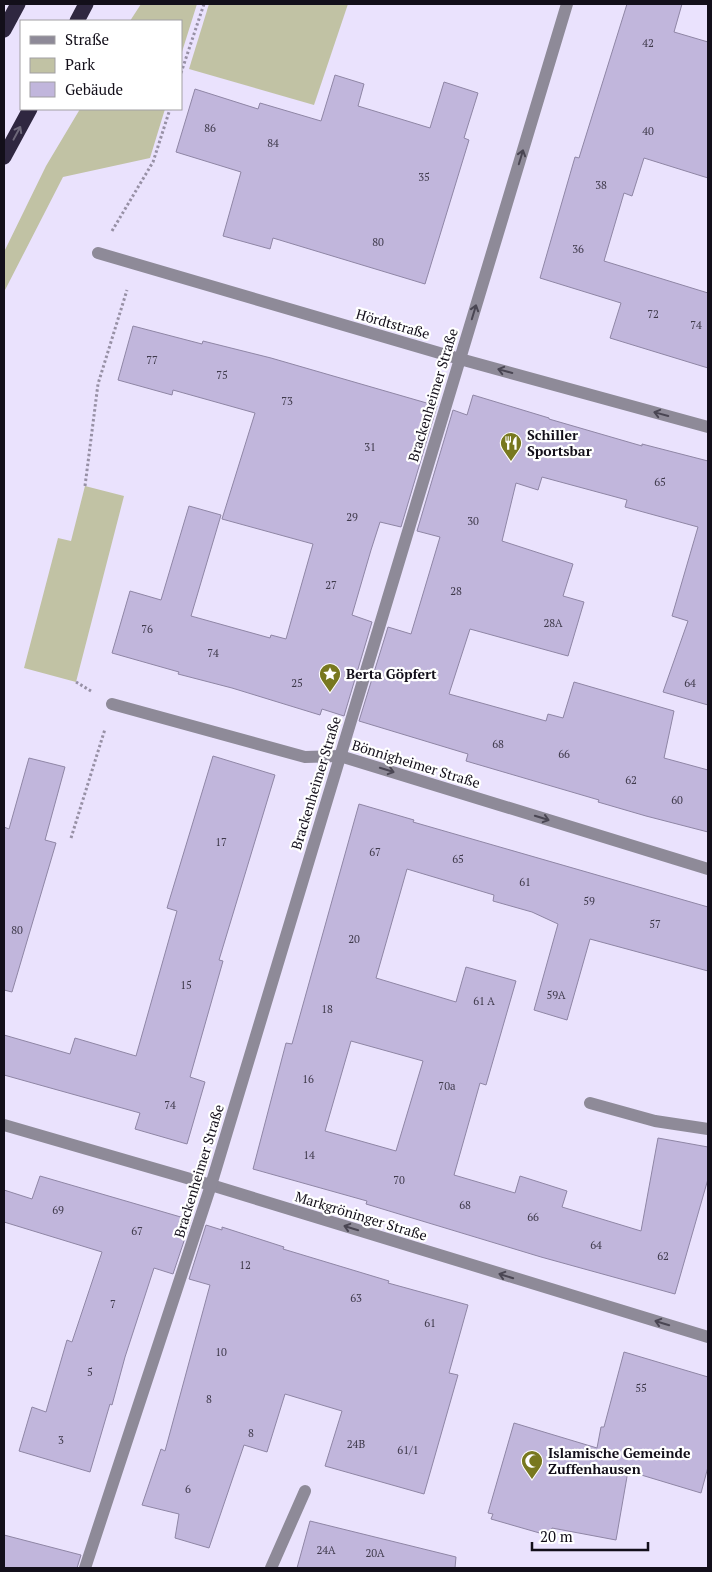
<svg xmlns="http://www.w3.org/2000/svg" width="712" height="1572" viewBox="0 0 712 1572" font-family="'PT Serif',serif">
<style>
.green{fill:#c1c2a4}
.building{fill:#c1b6dc;stroke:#8f86a5;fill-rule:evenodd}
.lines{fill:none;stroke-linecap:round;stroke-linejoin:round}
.path{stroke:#9790a5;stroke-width:3;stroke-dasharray:2.5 2.5;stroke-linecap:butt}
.minor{stroke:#8e8a98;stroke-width:12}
.highway{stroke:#2f2740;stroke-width:15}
.oneway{stroke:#6d6879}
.oneway2{stroke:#4a4653}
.labels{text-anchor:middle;stroke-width:4.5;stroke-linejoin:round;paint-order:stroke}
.number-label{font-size:11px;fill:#3e394a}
.street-label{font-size:14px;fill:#130f1a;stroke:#fff}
.poi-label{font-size:14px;font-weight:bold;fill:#130f1a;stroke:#fff;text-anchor:start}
</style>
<rect width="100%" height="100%" fill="#eae2fd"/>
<g class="green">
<polygon points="141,4 197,4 181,55 181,21 130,21"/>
<polygon points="209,4 348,4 314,105 189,69"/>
<polygon points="80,109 165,109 150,158 63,177 4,292 4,252 46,166"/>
<polygon points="85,486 124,496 76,682 24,668 58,538 71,541"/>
</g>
<g class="building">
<polygon points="627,4 682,4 674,32 708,42 708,178 644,158 632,196 624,193 604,261 708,293 708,368 610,338 621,303 540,278 575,157 579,158"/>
<polygon points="335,75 364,84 358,106 430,128 444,82 478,93 464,138 469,140 425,284 273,238 270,249 223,236 241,172 176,152 195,89 258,109 260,103 321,121"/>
<polygon points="133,326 202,344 203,341 271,358 437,406 401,527 380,522 371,550 352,615 372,622 344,716 322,709 320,715 232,688 178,674 179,672 112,653 130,591 161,600 189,506 221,515 191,616 270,638 271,635 286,639 313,544 222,519 255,413 173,390 172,395 118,380"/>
<polygon points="473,395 549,418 549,419 642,446 642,444 708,461 708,705 663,692 688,621 672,616 698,527 625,507 627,500 542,477 538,490 516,483 502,541 573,564 563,596 584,602 568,656 470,629 449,694 546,721 548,714 563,718 574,682 674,711 664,758 708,770 708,832 646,816 598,802 599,800 466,761 468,754 359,721 388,627 411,634 440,537 417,531 453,410 467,415"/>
<polygon points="213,756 275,775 219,960 223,961 190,1077 205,1082 187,1144 135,1129 140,1113 4,1075 4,1035 70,1054 75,1038 136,1056 177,911 167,908"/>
<polygon points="29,758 65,767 45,840 56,843 12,992 4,990 4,827 9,829"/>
<path d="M359,804L414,820L413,822L708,907V971L590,939L567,1020L534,1010L558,924L532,912L493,901L494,895L407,869L376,978L456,1002L466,967L516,981L486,1085L480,1083L454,1175L515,1193L520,1176L567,1191L562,1207L641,1231L658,1138L708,1147V1179L675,1294L541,1257L366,1204L367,1201L253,1169L286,1043L292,1044ZM351,1041L423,1061L396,1151L325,1131Z"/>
<polygon points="40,1176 191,1220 173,1274 154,1268 125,1357 112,1405 110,1404 90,1472 19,1451 32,1407 46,1412 67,1340 72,1342 102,1252 4,1222 4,1190 32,1199"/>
<polygon points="206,1225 222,1230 222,1227 284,1247 283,1249 389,1281 388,1283 468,1305 449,1373 458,1375 424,1494 325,1466 342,1411 285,1394 267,1452 244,1445 209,1548 175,1538 179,1514 142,1505 161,1449 165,1451 210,1285 189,1279"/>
<polygon points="624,1352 708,1377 708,1467 701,1493 628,1471 616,1540 552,1528 550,1536 491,1519 493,1514 488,1513 514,1423 597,1448 601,1427 604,1427"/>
<polygon points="310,1521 456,1557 455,1568 297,1568"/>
<polygon points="4,1535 81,1555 77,1568 4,1568"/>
</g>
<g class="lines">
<g class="path">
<polyline points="181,73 204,4"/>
<polyline points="112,231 153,162 170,109"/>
<polyline points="85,486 98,384 127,290"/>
<polyline points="76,682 91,691"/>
<polyline points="71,838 105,729"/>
</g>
<g class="minor">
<polyline points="98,253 460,359 708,427"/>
<polyline points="112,704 305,757 340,756 708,869"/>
<polyline points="590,1103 655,1121 708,1129"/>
<polyline points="4,1125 211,1185 708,1337"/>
<polyline points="85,1568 211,1185 567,4"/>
<polyline points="271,1568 305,1491"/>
</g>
<g class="highway">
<polyline points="77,21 86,4"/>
<polyline points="4,30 18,4"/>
<polyline points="4,157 30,109"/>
</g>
</g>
<defs><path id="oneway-shaft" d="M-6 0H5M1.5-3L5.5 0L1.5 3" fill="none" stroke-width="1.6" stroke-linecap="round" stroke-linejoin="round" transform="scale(1.25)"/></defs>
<use class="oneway" href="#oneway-shaft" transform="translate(17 133) rotate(-62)"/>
<g class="oneway2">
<use href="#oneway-shaft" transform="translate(521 157) rotate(-73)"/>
<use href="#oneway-shaft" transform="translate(474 312) rotate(-73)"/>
<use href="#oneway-shaft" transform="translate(505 371) rotate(-165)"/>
<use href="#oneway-shaft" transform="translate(661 414) rotate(-165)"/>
<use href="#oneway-shaft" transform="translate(387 770) rotate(17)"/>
<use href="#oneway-shaft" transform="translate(542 818) rotate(17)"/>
<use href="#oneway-shaft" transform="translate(351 1228) rotate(-163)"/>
<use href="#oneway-shaft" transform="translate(506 1276) rotate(-163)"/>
<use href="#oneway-shaft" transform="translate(662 1323) rotate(-163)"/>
</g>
<defs>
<g id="restaurant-pin" transform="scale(1.125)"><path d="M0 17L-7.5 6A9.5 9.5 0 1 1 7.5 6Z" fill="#78781f" stroke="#fff"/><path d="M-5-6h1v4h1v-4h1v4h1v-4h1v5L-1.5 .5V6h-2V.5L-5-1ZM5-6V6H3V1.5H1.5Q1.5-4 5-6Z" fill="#fff"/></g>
<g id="sight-pin" transform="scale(1.125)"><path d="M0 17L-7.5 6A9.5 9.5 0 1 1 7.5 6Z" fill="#78781f" stroke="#fff"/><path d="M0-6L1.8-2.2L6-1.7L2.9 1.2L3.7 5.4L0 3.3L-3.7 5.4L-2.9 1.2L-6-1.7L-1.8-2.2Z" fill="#fff"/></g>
<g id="mosque-pin" transform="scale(1.125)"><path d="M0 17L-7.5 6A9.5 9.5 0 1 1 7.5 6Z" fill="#78781f" stroke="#fff"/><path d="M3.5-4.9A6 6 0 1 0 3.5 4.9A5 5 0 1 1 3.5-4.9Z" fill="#fff"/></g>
</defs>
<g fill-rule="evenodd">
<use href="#restaurant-pin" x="511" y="443"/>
<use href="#sight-pin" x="330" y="674"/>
<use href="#mosque-pin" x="532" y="1461"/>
</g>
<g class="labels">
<g class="number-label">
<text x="648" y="47">42</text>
<text x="210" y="132">86</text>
<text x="648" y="135">40</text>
<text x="273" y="147">84</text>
<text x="424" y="181">35</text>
<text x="601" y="189">38</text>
<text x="378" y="246">80</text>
<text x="578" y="253">36</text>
<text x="653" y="318">72</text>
<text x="696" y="329">74</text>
<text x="152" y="364">77</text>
<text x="222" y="379">75</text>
<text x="287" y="405">73</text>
<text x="370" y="451">31</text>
<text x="660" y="486">65</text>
<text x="352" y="521">29</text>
<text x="473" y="525">30</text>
<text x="331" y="589">27</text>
<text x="456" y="595">28</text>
<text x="553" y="627">28A</text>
<text x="147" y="633">76</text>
<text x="213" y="657">74</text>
<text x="297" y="687">25</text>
<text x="690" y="687">64</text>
<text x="498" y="748">68</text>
<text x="564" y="758">66</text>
<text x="631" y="784">62</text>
<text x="677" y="804">60</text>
<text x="221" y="846">17</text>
<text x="375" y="856">67</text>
<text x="458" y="863">65</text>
<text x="525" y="886">61</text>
<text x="589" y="905">59</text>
<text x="655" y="928">57</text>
<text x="17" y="934">80</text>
<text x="354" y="943">20</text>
<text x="186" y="989">15</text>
<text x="556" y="999">59A</text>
<text x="484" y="1005">61 A</text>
<text x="327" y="1013">18</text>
<text x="308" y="1083">16</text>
<text x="447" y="1090">70a</text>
<text x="170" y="1109">74</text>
<text x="309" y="1159">14</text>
<text x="399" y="1184">70</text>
<text x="465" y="1209">68</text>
<text x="58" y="1214">69</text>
<text x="533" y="1221">66</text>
<text x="137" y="1235">67</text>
<text x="596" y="1249">64</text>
<text x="663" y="1260">62</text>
<text x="245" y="1269">12</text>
<text x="356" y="1302">63</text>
<text x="113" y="1308">7</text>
<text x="430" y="1327">61</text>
<text x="221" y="1356">10</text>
<text x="90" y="1376">5</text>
<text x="641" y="1392">55</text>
<text x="209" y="1403">8</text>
<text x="251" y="1437">8</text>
<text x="61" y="1444">3</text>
<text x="356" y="1448">24B</text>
<text x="408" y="1454">61/1</text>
<text x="188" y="1493">6</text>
<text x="326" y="1554">24A</text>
<text x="375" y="1557">20A</text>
</g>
<g class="street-label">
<text transform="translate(393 324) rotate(16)" y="5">Hördtstraße</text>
<text transform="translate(433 395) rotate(-73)" y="5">Brackenheimer Straße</text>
<text transform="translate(416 764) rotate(17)" y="5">Bönnigheimer Straße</text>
<text transform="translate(316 783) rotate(-73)" y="5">Brackenheimer Straße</text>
<text transform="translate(199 1171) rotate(-73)" y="5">Brackenheimer Straße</text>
<text transform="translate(361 1216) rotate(17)" y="5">Markgröninger Straße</text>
</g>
<g class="poi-label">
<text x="527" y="440">Schiller<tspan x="527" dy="16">Sportsbar</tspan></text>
<text x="346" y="679">Berta Göpfert</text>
<text x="548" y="1458">Islamische Gemeinde<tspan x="548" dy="16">Zuffenhausen</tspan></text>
</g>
</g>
<rect width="712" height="1572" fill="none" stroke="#130f1a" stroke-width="10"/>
<rect x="20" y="20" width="162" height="90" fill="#ffffff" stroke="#a19fa3"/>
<rect x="30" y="36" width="25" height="8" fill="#8e8a98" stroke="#a19fa3"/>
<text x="65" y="45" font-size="15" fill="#130f1a">Straße</text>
<rect x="30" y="58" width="25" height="15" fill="#c1c2a4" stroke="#a19fa3"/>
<text x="65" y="70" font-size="15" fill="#130f1a">Park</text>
<rect x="30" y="82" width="25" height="15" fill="#c1b6dc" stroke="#a19fa3"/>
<text x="65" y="95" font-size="15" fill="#130f1a">Gebäude</text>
<path d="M532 1542v8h116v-8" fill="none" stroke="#130f1a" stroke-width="2.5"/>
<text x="540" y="1542" font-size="15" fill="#130f1a" stroke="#ffffff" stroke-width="4" paint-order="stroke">20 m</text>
</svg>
